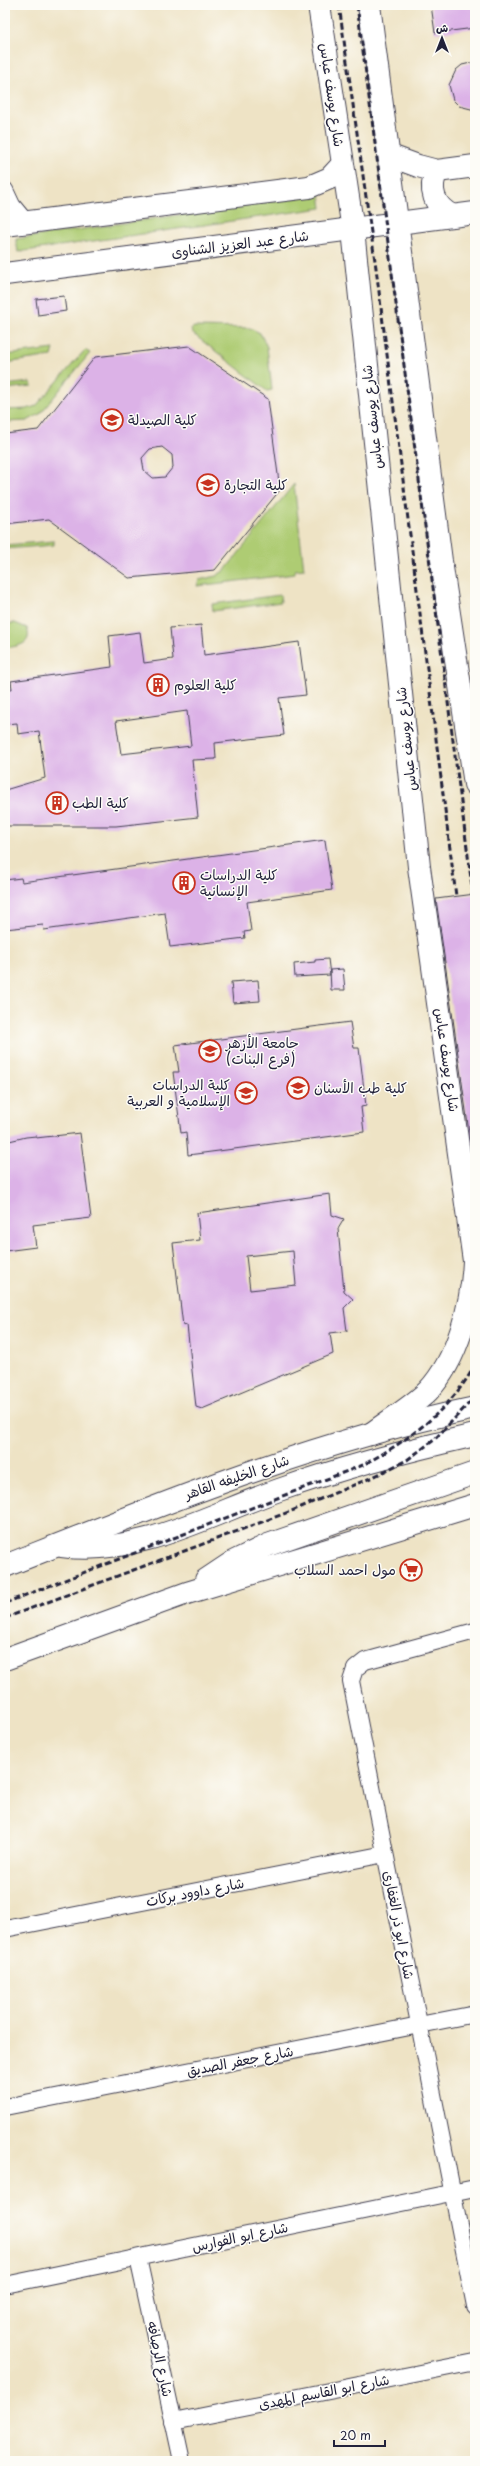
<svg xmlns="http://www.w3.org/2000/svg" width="480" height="2466" viewBox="0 0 480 2466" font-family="'Playpen Sans','Playpen Sans Arabic',sans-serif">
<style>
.green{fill:#aecc73;stroke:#687757}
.building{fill:#dcb2e7;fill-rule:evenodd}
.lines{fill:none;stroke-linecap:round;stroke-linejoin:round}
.street-casing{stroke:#413f50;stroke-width:18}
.secondary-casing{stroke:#413f50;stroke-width:24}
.primary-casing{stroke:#413f50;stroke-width:24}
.street{stroke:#fff;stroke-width:16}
.secondary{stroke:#fff;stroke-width:22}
.primary{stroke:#fff;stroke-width:22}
.rail{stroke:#22223b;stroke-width:3;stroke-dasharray:6 3;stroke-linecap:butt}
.labels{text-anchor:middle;stroke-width:3;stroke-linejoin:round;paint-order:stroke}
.street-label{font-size:14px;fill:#22223b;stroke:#fdfcf7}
.poi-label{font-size:14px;fill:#22223b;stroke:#fdfcf7;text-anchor:start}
</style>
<rect width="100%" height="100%" fill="#fdfcf7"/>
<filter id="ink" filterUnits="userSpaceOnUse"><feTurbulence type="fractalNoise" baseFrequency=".025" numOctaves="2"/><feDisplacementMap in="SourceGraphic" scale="8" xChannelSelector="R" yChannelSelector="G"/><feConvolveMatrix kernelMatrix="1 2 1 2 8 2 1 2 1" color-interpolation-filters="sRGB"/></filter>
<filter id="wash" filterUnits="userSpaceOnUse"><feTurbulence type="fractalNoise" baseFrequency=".012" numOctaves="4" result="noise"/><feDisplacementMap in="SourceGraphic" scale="16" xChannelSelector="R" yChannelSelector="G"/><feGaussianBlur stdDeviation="0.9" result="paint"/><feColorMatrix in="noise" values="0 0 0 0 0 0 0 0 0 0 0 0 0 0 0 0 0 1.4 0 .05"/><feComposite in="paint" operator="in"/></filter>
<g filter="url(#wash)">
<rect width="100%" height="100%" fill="#eee3c5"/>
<g class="green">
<polygon points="320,194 322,208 18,252 16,239"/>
<polygon points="194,327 250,328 260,333 267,347 272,390 267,391 192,333 191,329"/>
<polygon points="54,349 52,356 5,363 5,355"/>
<polygon points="85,350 90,353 40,414 27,421 5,422 5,410 27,409 36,406"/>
<polygon points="31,382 32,386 5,389 5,385"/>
<polygon points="294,484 304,569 295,570 295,574 197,586 199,580 216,576 225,570"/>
<polygon points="54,541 54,545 5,549 5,545"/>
<polygon points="280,595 281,602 213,611 212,604"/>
<path d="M15,623L27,628C33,645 18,646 5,648V624Z"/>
</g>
<g id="blocks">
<g class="building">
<polygon points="431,5 475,5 475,28 435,33"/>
<polygon points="475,62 475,110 459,106 453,100 449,85 456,70 462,65"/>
<polygon points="64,296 66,311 38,315 36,299"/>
<path d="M189,346L268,399L280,490L215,570L129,578L49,519L5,524V434L38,430L95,357ZM162,447L172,455L173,467L165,477L153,478L144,470L142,458L150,449Z"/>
<path d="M201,625L204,655L299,642L306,695L279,698L284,735L215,743L216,759L192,760L198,817L116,826H5V790L45,778L39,731L18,734L17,723L5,724V689H12L11,681L112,667L109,636L140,632L144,663L173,659L170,628ZM187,711L191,746L121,754L116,721Z"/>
<polygon points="325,840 332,890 247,902 251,931 244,932 245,938 170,947 165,913 44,930 43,925 5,929 5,880 21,878 22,882"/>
<polygon points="475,894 475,1153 472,1153 436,899"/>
<polygon points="328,959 330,975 295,977 294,964 315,962 315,960"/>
<polygon points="343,969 345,990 331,990 330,970"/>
<polygon points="258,980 260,1001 233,1003 231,982"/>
<polygon points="350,1022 354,1048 359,1048 366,1106 361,1107 364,1132 188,1155 186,1132 181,1133 173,1072 179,1072 175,1045"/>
<polygon points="80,1133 91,1218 33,1225 36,1247 5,1251 5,1142 26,1137 36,1136 36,1138"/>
<path d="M330,1194L332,1215L344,1219L338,1229L344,1291L353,1299L344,1308L347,1331L330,1333L333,1354L202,1409L196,1407L187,1325L183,1326L173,1243L200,1240L197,1213ZM293,1251L296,1285L250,1290L246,1256Z"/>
</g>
</g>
</g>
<g filter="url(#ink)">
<use href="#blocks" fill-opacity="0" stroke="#413f50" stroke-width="1"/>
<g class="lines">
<g class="street-casing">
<g id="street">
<polyline points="5,190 12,205 26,222"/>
<polyline points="475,1631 365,1661 355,1669 351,1681 475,2306"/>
<polyline points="5,1929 385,1854"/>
<polyline points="5,2107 475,2014"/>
<polyline points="138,2258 182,2461"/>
<polyline points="5,2285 475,2188"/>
<polyline points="173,2422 475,2362"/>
</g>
</g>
<g class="secondary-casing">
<g id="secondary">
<path d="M319,5L353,230L419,867L474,1261C472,1304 458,1359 428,1391C413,1406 388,1421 371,1434"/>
<polyline points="369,5 441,561 475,784"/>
<polyline points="388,155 418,166 437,171 475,166"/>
<path d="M437,171C428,189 434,207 453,216"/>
<polyline points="5,225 309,187 330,178 342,165"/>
<polyline points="5,274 475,213"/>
</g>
</g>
<g class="primary-casing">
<g id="primary">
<path d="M62,1546C138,1557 210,1514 279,1490C343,1467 409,1450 475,1435"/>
<path d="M5,1566C159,1505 312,1442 475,1408"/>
<polyline points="206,1580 233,1562 268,1545 475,1473"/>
<polyline points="5,1659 187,1593 475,1505"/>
</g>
</g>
<use href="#street" class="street"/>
<use href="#secondary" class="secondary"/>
<use href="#primary" class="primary"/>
<g class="rail">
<polyline points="339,5 376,268 456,896"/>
<polyline points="357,5 473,894"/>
<path d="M5,1603L363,1465C407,1441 450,1411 475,1365"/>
<polyline points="5,1618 294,1510 373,1477 407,1460 434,1440 475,1397"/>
</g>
</g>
</g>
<defs>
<g id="university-ring" transform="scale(1.15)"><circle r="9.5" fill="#fdfcf7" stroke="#c8321e" stroke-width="1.5"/><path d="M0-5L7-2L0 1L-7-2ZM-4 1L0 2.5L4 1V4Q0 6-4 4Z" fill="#c8321e"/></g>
<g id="building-ring" transform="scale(1.15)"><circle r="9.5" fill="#fdfcf7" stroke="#c8321e" stroke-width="1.5"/><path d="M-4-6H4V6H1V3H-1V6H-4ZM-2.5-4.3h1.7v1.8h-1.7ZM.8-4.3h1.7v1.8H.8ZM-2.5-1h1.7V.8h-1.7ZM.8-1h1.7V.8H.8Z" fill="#c8321e"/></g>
<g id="supermarket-ring" transform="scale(1.15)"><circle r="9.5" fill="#fdfcf7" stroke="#c8321e" stroke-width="1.5"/><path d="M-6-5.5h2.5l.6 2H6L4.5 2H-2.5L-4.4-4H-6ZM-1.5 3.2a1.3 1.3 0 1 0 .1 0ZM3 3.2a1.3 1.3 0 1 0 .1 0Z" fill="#c8321e"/></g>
</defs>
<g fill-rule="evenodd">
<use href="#university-ring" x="112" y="420"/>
<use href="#university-ring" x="208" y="485"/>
<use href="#building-ring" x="158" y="685"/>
<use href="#building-ring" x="57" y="803"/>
<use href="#building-ring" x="184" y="883"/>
<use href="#university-ring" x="210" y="1051"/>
<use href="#university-ring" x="298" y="1088"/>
<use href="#university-ring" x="246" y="1093"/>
<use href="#supermarket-ring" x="411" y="1570"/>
</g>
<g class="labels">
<g class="street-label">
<text transform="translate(332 95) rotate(82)" y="5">شارع يوسف عباس</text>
<text transform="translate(240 244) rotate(-7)" y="5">شارع عبد العزيز الشناوى</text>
<text transform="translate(372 417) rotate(-96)" y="5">شارع يوسف عباس</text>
<text transform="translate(406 739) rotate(-96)" y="5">شارع يوسف عباس</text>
<text transform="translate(447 1060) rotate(82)" y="5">شارع يوسف عباس</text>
<text transform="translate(237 1477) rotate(-19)" y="5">شارع الخليفه القاهر</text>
<text transform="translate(195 1892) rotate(-11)" y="5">شارع داوود بركات</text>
<text transform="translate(399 1925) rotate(79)" y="5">شارع ابو ذر الغفارى</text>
<text transform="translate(240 2061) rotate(-11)" y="5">شارع جعفر الصديق</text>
<text transform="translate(240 2237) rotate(-12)" y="5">شارع ابو الفوارس</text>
<text transform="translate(160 2359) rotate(78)" y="5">شارع الرصافه</text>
<text transform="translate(324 2392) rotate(-11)" y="5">شارع ابو القاسم المهدى</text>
</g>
<g class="poi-label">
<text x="128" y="425">كلية الصيدلة</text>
<text x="224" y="490">كلية التجارة</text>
<text x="174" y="690">كلية العلوم</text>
<text x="72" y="808">كلية الطب</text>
<text x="200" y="880">كلية الدراسات<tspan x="200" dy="16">الإنسانية</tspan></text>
<text x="226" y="1048">جامعة الأزهر<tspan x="226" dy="16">(فرع البنات)</tspan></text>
<text x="230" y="1090" text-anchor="end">كلية الدراسات<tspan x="230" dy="16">الإسلامية و العربية</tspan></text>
<text x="314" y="1093">كلية طب الأسنان</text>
<text x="396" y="1575" text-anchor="end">مول احمد السلاب</text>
</g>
</g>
<rect width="480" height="2466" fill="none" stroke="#fdfcf7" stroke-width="20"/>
<g transform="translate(442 38)" stroke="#fdfcf7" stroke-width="3" paint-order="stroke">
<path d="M0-3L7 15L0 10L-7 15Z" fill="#22223b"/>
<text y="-6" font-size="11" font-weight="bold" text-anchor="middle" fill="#22223b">ش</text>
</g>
<path d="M334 2440v6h51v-6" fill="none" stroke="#22223b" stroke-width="2"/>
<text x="340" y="2440" font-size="12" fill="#22223b" stroke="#fdfcf7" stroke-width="3" paint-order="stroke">20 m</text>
</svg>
